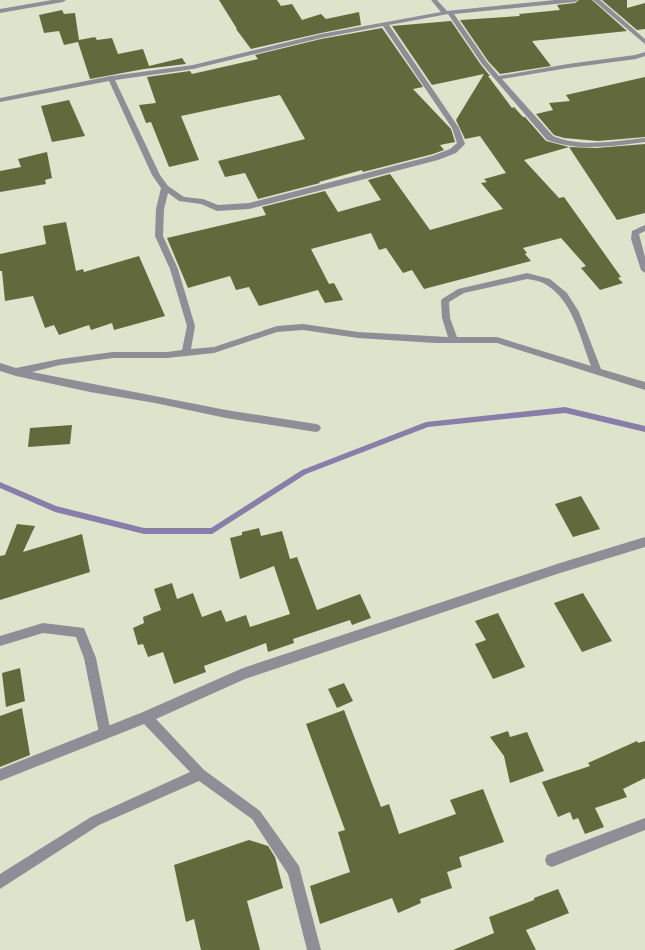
<svg xmlns="http://www.w3.org/2000/svg" width="645" height="950" viewBox="0 0 645 950" font-family="Literata,serif">
<style>
.lines{fill:none;stroke-linecap:round;stroke-linejoin:round}
.stream{fill:#897da9;fill-rule:evenodd}
.building{fill:#626a3d}
.lane{fill:#8f8d96;fill-rule:evenodd}
.street{fill:#8f8d96;fill-rule:evenodd}
</style>
<rect width="100%" height="100%" fill="#dee3cc"/>
<g class="lines">
<polygon class="stream" points="565,407 645,426 645,432 565,413 428,427 306,474 212,534 144,534 55,512 0,488 0,482 56,506 144,528 211,528 302,470 426,422"/>
</g>
<g class="building">
<polygon points="219,0 277,0 281,6 292,4 302,20 321,14 326,19 359,12 361,25 321,33 251,49 236,29 237,29"/>
<polygon points="579,0 592,0 627,31 532,41 551,66 500,74 488,61 460,20 520,16 519,14 560,10 557,5 575,3"/>
<polygon points="602,0 627,0 627,8 645,3 645,29 637,30"/>
<polygon points="62,10 64,14 75,13 79,40 95,37 97,40 112,38 118,54 143,49 149,66 182,58 186,64 144,69 90,79 78,42 64,45 59,31 44,33 39,15"/>
<polygon points="451,21 481,65 490,76 488,76 512,108 514,107 523,117 525,117 546,141 569,147 524,160 559,198 564,197 621,277 618,278 623,283 600,290 581,268 586,266 561,238 523,248 527,253 525,254 531,261 424,289 412,270 403,273 386,248 379,250 371,233 311,249 329,284 334,283 343,300 325,303 318,290 259,306 249,287 236,290 230,276 188,288 167,238 266,215 262,207 325,191 338,212 381,200 368,180 390,174 430,230 503,209 481,183 487,182 484,179 506,173 480,136 465,139 456,120 484,74 432,85 392,26"/>
<polygon points="382,28 423,87 413,89 451,129 455,142 440,145 444,150 433,154 363,172 362,170 319,182 320,183 258,199 245,173 225,177 218,161 305,139 280,95 181,116 199,160 169,167 151,122 146,123 139,105 156,103 147,77 190,71 192,74 258,59 255,55 321,39"/>
<polygon points="645,77 645,137 598,141 564,138 554,135 536,114 553,110 549,103 570,101 566,95"/>
<polygon points="69,100 85,136 52,142 41,106"/>
<polygon points="645,144 645,213 617,220 569,147 596,148"/>
<polygon points="47,152 52,178 45,180 46,184 0,192 0,171 21,167 18,159"/>
<polygon points="66,222 76,271 83,269 84,272 139,256 165,316 114,330 112,323 91,330 89,325 59,335 54,325 45,328 33,296 5,301 2,271 0,271 0,254 46,244 43,226"/>
<polygon points="72,425 70,444 28,447 30,428"/>
<polygon points="581,496 600,529 573,537 555,504"/>
<polygon points="17,524 35,526 23,552 82,534 90,572 0,600 0,556 5,555"/>
<polygon points="259,528 261,536 282,531 290,559 297,557 317,610 360,594 371,618 352,625 350,620 293,639 294,643 268,652 266,643 204,666 206,672 174,684 163,652 148,657 143,644 138,645 133,628 144,623 143,617 161,610 154,589 172,583 177,599 193,593 202,617 221,610 226,622 246,615 250,627 290,614 274,566 240,579 230,538 242,535 242,532"/>
<polygon points="583,593 612,641 582,652 554,603"/>
<polygon points="498,613 525,667 493,679 475,644 486,640 475,621"/>
<polygon points="20,668 25,701 6,707 2,673"/>
<polygon points="344,683 353,701 337,708 328,689"/>
<polygon points="22,708 30,755 0,767 0,716"/>
<polygon points="344,710 381,807 389,804 399,834 456,814 450,800 483,789 504,842 459,857 462,867 447,872 452,888 420,899 421,903 398,913 392,898 320,924 310,886 350,872 338,832 345,830 306,724"/>
<polygon points="508,731 510,737 527,732 544,771 510,783 504,756 490,737"/>
<polygon points="637,741 638,743 645,741 645,778 623,789 627,797 595,808 604,827 585,834 578,818 573,820 570,812 558,817 542,782 590,766 588,763"/>
<polygon points="249,840 268,846 275,857 283,888 247,901 260,950 201,950 194,919 186,922 174,865"/>
<polygon points="558,889 569,913 526,930 536,950 453,950 494,933 489,917 534,900 534,898"/>
</g>
<g class="lines">
<polygon class="lane" points="43,623 84,628 96,658 111,733 109,737 105,739 101,737 99,733 84,658 76,637 43,633 0,646 0,636"/>
<g class="street">
<polygon points="52,0 66,0 63,2 0,13 0,9"/>
<path d="M431,0H437L447,11L555,0H578L575,2L454,14L487,62L499,76L568,64L635,55L645,52V56L636,59L568,68L502,79L553,136C582,148 614,141 645,138V142C612,146 579,152 547,140L482,64L448,14L389,25L459,128L465,144L456,153L438,160L249,209L217,211L201,204L179,201L168,193L164,209L163,236L178,269L195,326L191,349L214,347L277,326L303,324L358,332L448,337L442,318L441,301L442,299L458,289L527,273L550,279L567,293L579,312L601,369L645,382V390L497,343H435L358,338L303,330L277,332L214,353L167,358H113L60,365L32,372L226,410L316,424L319,425L321,428L319,431L316,432L226,418L155,403L90,392L16,376L0,371V363L16,368L60,359L113,352H167L182,350L187,326L170,269L155,236L156,209L161,188L152,175L109,81L0,102V98L111,76L193,65L321,34L441,12ZM383,26L452,128L457,143L450,149L432,156L249,203L218,205L203,199L184,197L168,186L160,175L115,80L193,69L321,38ZM527,279C533,280 540,281 545,284C573,300 580,338 591,366L497,337H457L450,318L449,302L464,293Z"/>
<polygon points="593,0 600,0 645,39 645,44"/>
<polygon points="645,225 645,231 639,234 645,257 645,273 641,270 631,239 632,231"/>
<polygon points="645,537 645,547 560,573 245,679 156,719 204,770 260,811 299,866 321,950 307,950 288,874 252,819 199,781 99,825 0,889 0,874 91,817 190,772 144,724 0,781 0,769 143,712 243,668 560,563"/>
<polygon points="645,818 645,830 552,867 547,865 545,860 547,855"/>
</g>
</g>
</svg>
